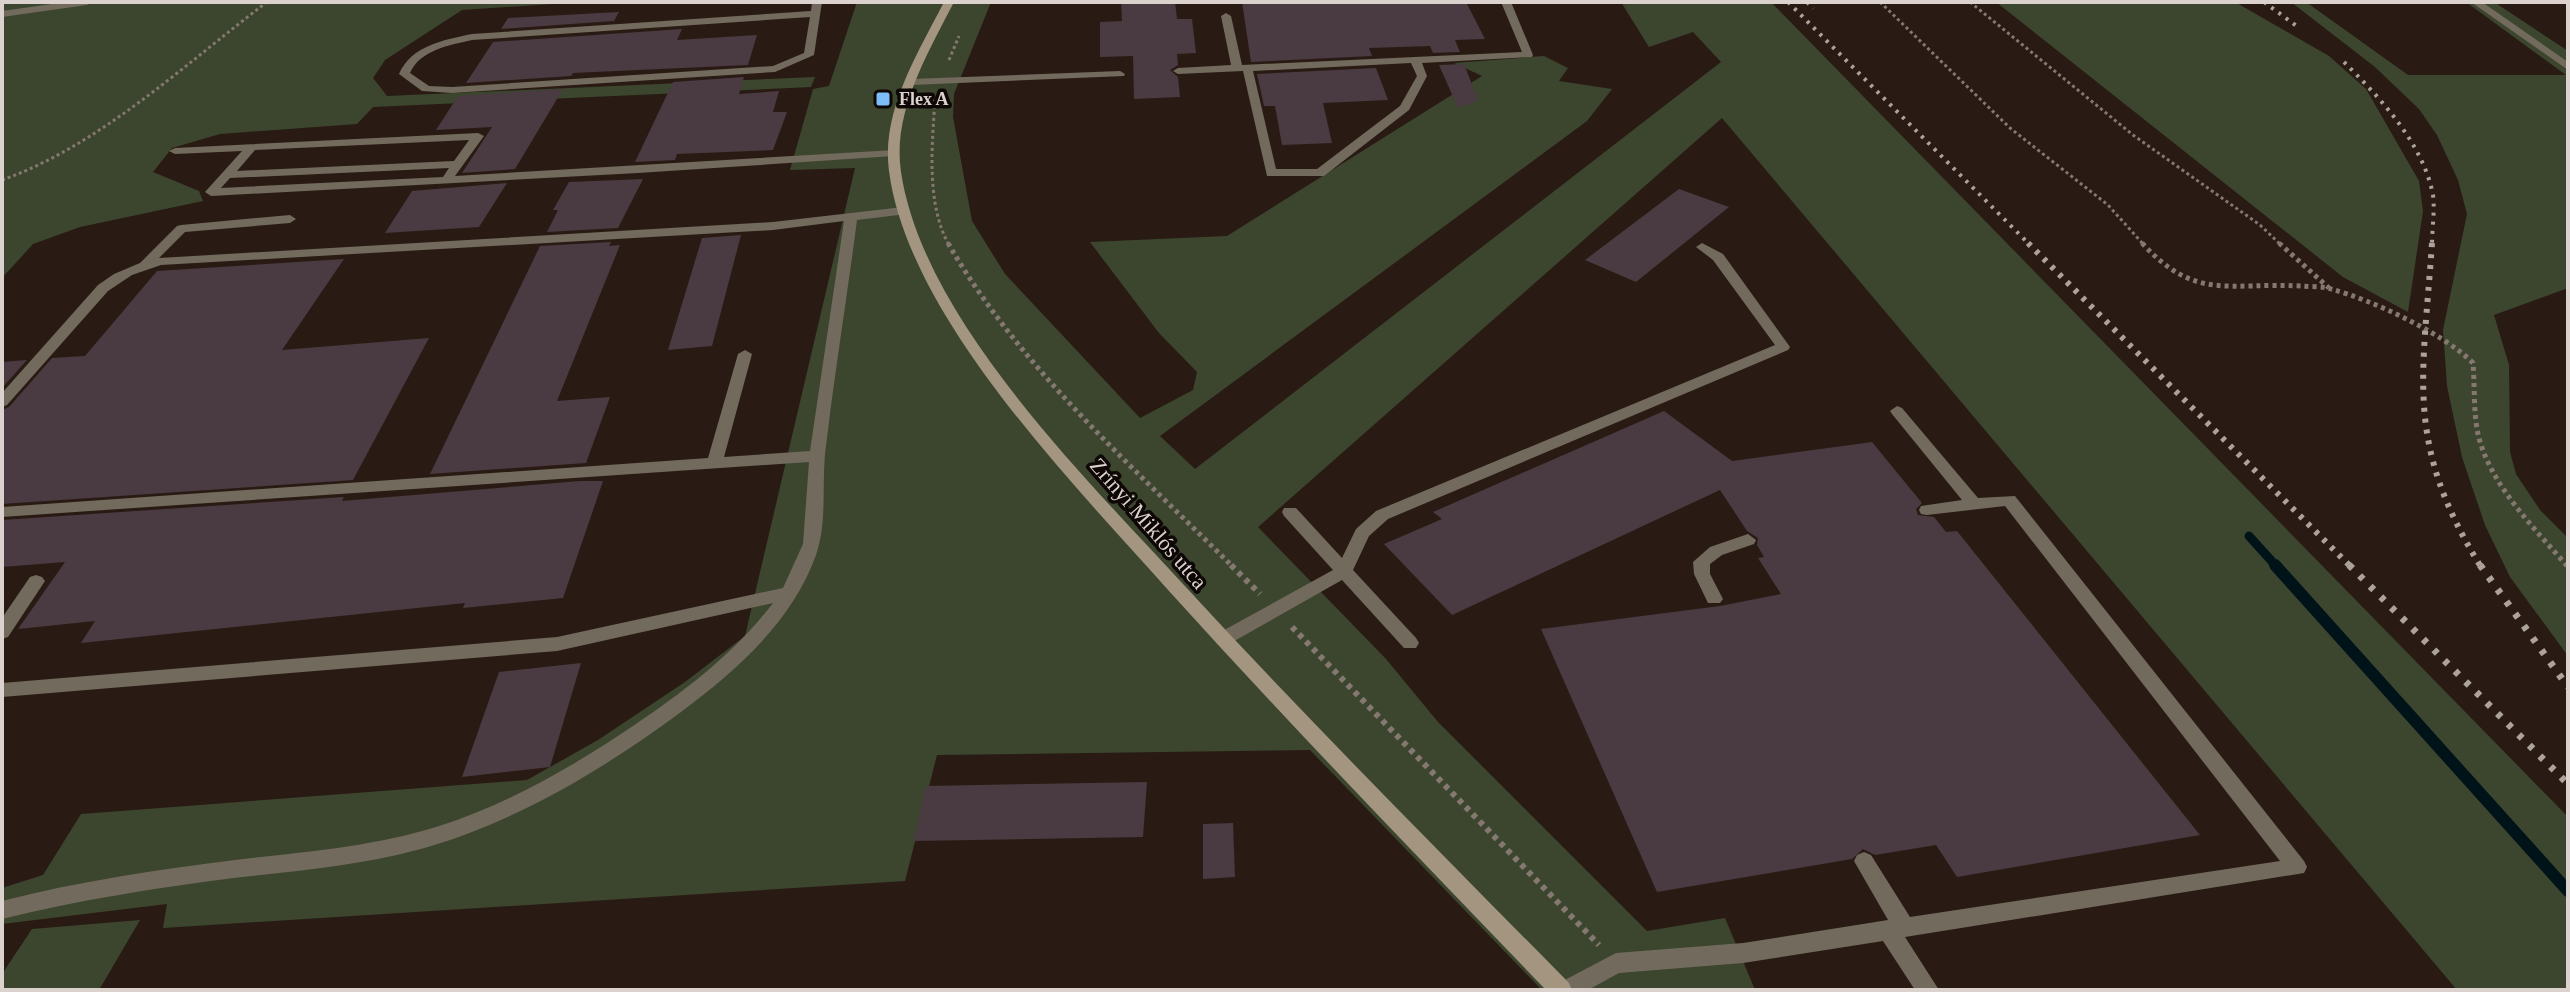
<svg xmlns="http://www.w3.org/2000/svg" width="2570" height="992" viewBox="0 0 2570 992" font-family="'Times New Roman',serif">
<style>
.green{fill:#3c462f}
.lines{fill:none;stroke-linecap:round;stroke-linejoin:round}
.stream-far1{stroke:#001319;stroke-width:9}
.stream{stroke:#001319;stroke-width:12}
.building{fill:#4a3a42}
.path-far2{stroke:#847871;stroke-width:3;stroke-dasharray:3 3;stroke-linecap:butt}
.path-far1{stroke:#847871;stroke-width:5;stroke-dasharray:4 4;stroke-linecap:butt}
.path{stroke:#847871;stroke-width:6;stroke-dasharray:5 5;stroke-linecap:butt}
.service{fill:#726a5c;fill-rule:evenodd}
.minor{fill:#726a5c;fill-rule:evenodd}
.secondary{fill:#a3957f;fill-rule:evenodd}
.rail-far2{stroke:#aea29d;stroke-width:4;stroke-dasharray:3 6;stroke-linecap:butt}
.rail-far1{stroke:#aea29d;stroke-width:6;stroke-dasharray:4 7;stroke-linecap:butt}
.rail{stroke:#aea29d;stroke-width:7;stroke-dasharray:5 10;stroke-linecap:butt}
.poi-dot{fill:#7dbef9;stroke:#0d0705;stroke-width:3}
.labels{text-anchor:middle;stroke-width:7;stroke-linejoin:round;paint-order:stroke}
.far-poi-label{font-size:18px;font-weight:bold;fill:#dcd2cd;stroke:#0d0705;text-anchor:start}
.street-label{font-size:22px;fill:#dcd2cd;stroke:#0d0705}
</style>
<rect width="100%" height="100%" fill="#291b13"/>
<g class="green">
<polygon points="2,2 582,2 462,10 385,60 373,78 387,96 815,77 811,87 373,107 357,124 220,134 172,148 153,172 199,191 203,201 80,227 33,244 2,278"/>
<polygon points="857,2 991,2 954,94 953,117 972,221 1005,274 1140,418 1193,390 1197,372 1159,333 1090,242 1227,236 1482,76 1454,63 1544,56 1568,68 1559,81 1612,89 1587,121 1160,436 1195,469 1721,62 1693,32 1649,47 1621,2 1771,2 2568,817 2568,990 2457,990 1722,118 1258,527 1386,659 1438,722 1647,931 1725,918 1755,990 1542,990 1310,750 937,755 905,881 163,928 167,904 2,924 2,888 43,875 81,814 527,780 598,740 685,682 745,636 855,168 790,170 813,89 829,86"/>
<polygon points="1996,2 2235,2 2329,56 2366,89 2419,181 2423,211 2408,312 2343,277"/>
<polygon points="2291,2 2306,2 2408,75 2566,75 2466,2 2494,2 2568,51 2568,288 2494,315 2509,365 2510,452 2516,474 2540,510 2568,538 2568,656 2510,577 2485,525 2462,457 2447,386 2443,330 2467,214 2458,180 2437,135 2419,109 2375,67"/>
<polygon points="140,920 99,990 2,990 2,974 32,929"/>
</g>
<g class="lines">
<polyline class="stream-far1" points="2249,536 2277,567"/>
<polyline class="stream" points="2275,565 2568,891"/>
</g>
<g class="building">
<polygon points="1121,2 1175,2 1177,19 1192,19 1196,53 1177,54 1178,65 1170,70 1178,77 1180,97 1134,99 1133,56 1100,57 1100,22 1122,21"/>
<polygon points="1242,2 1466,2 1485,39 1455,40 1460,52 1433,53 1430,46 1369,48 1372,56 1251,62"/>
<polygon points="619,12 614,21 501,29 508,18"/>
<polygon points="682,29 677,40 757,35 748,65 573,73 571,76 466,83 493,42"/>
<polygon points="1464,64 1478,100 1458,108 1439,65"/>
<polygon points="1376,68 1388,100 1323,103 1332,143 1282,145 1275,106 1264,106 1257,74"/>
<polygon points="744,77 739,94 779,91 773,112 787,112 773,150 677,154 675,160 635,162 673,82"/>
<polygon points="563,89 515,169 462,173 492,127 436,130 458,96"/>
<polygon points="643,179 618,228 547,232 558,210 553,210 569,182"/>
<polygon points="507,183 479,227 385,233 412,191"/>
<polygon points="1679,189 1729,207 1636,282 1585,260"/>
<polygon points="741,235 712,346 668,350 702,238"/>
<polygon points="611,242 609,246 620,245 557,401 610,397 586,463 430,474 540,246"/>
<polygon points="344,259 282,350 429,338 353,480 2,504 2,410 9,407 52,358 85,356 157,271"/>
<polygon points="27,360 2,388 2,362"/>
<polygon points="1664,411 1732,461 1872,442 1922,503 1916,509 1918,515 1934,517 1946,532 1957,531 2200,835 1957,877 1936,845 1875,855 1863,849 1852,859 1657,892 1541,629 1720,606 1781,594 1758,558 1764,557 1757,545 1758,538 1747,531 1720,490 1452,615 1384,544 1442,519 1433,512"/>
<polygon points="580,481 603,481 563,598 463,608 465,603 81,643 95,621 18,629 65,562 2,567 2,520 344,497 342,501"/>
<polygon points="581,663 550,767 462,777 499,672"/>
<polygon points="1147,782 1143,837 914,841 926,786"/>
<polygon points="1233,823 1235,877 1203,879 1203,824"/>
</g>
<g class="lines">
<g class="path-far2">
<polyline points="1880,2 2010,128 2108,205 2144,245"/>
<polyline points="1970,2 2133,135 2260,225 2281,245"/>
<polyline points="949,60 959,36"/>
<path d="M935,100C932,145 926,204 949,245"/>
<path d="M2,180C99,146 185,64 267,2"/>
</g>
<g class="path-far1">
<path d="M948,243C1019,367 1132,466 1233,567"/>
<path d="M2142,243C2196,302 2229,282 2301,286C2310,287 2322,286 2331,289C2372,300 2443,333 2473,363C2475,387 2473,415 2479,438C2492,487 2536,530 2568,567"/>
<polyline points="2279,243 2329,288"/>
</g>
<g class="path">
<polyline points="1231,565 1260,594"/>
<polyline points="1292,627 1599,945"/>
</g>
<g class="service">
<path d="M812,2H822L814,55L775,72L452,93L422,91L399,74C412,45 444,40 472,34L811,11ZM810,17L804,53L773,66L452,87L429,86L410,73C420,50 450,45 472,40Z"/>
<path d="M1501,2H1511L1533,55L1532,57L1422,63L1427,76L1409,110L1324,176H1267L1243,71L1178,74L1173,71L1178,68L1231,65L1221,16L1226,13L1231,16L1242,65L1522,52ZM1411,63L1417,76L1400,106L1317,169H1276L1253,71Z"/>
<polygon points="1120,71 1125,74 1124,76 911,85 906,82 911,79"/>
<path d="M478,133L484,136L455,176L894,150L900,153L894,156L638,173L211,196L205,192L242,151L175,154L169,151L175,148ZM469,140L454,161L237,171L255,150ZM449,168L443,177L221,188L230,178Z"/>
<path d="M903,207L909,211L907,214L857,220C847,298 834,376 825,454C822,487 827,523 816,555C792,622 736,671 681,712C601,771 513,824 417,850C357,866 295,871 234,878C156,888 78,900 2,919V901C79,881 157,870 235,860C303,852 373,847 439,826C508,804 572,767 633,726C685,691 735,653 773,603L557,651L2,697V683L557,637L783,588L803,544L809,462L2,517V507L708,458L738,354L745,350L752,354L724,457L810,451L844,221L773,230L161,265L132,275L108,291L7,405L2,407V393L98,285L114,274L140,263L177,226L181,225L290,215L296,219L290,223L185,232L159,258L773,222Z"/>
<polygon points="1702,243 1723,254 1790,347 1788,350 1388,519 1369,536 1353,570 1416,638 1419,643 1416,648 1404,648 1342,580 1229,644 1217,644 1214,639 1217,634 1333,570 1284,516 1282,512 1284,508 1296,508 1342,558 1356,529 1376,511 1775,345 1713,260 1696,247"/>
<polygon points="1897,406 1902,408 1978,498 2015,496 2304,861 2307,867 2304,873 1905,937 1939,990 1915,990 1883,941 1743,963 1619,973 1588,990 1556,990 1559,983 1616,953 1743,943 1888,920 1854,861 1857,855 1864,852 1871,855 1910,917 2280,861 2005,506 1927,515 1921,514 1919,510 1921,506 1962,500 1892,414 1890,411"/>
<polygon points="1748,534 1756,540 1754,544 1722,555 1710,564 1710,574 1723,599 1720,603 1708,603 1694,574 1693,562 1710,547"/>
<polygon points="36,575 42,577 45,581 8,637 2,639 2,618 30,577"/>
</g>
<g class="minor">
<polygon points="66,2 92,2 87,5 2,17 2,11"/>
<polygon points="2471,2 2482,2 2568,62 2568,70"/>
</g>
<path class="secondary" d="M944,2H954C928,53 892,112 901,172C923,319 1085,477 1183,584C1308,720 1439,851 1569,983L1572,990H1546C1419,858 1292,727 1169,591C1074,484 908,317 889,171C881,111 918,53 944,2Z"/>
<g class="rail-far2">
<polyline points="1788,2 2030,245"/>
<polyline points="1807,2 1813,9"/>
<polyline points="2264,2 2298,27"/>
<path d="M2344,62C2380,98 2423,143 2433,195C2435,211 2432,229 2432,245"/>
</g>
<g class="rail-far1">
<polyline points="2028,243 2351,567"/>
<path d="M2432,243C2423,378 2404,443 2481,567"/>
</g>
<g class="rail">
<polyline points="2349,565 2568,784"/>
<polyline points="2480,565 2568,687"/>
</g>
</g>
<rect class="poi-dot" x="875" y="91" width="16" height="16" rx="4"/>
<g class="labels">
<g class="far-poi-label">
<text x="899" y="105">Flex A</text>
</g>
<g class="street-label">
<text transform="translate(1149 523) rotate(49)" y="8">Zrínyi Miklós utca</text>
</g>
</g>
<rect width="2570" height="992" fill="none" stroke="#dcd2cd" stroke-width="8"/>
</svg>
